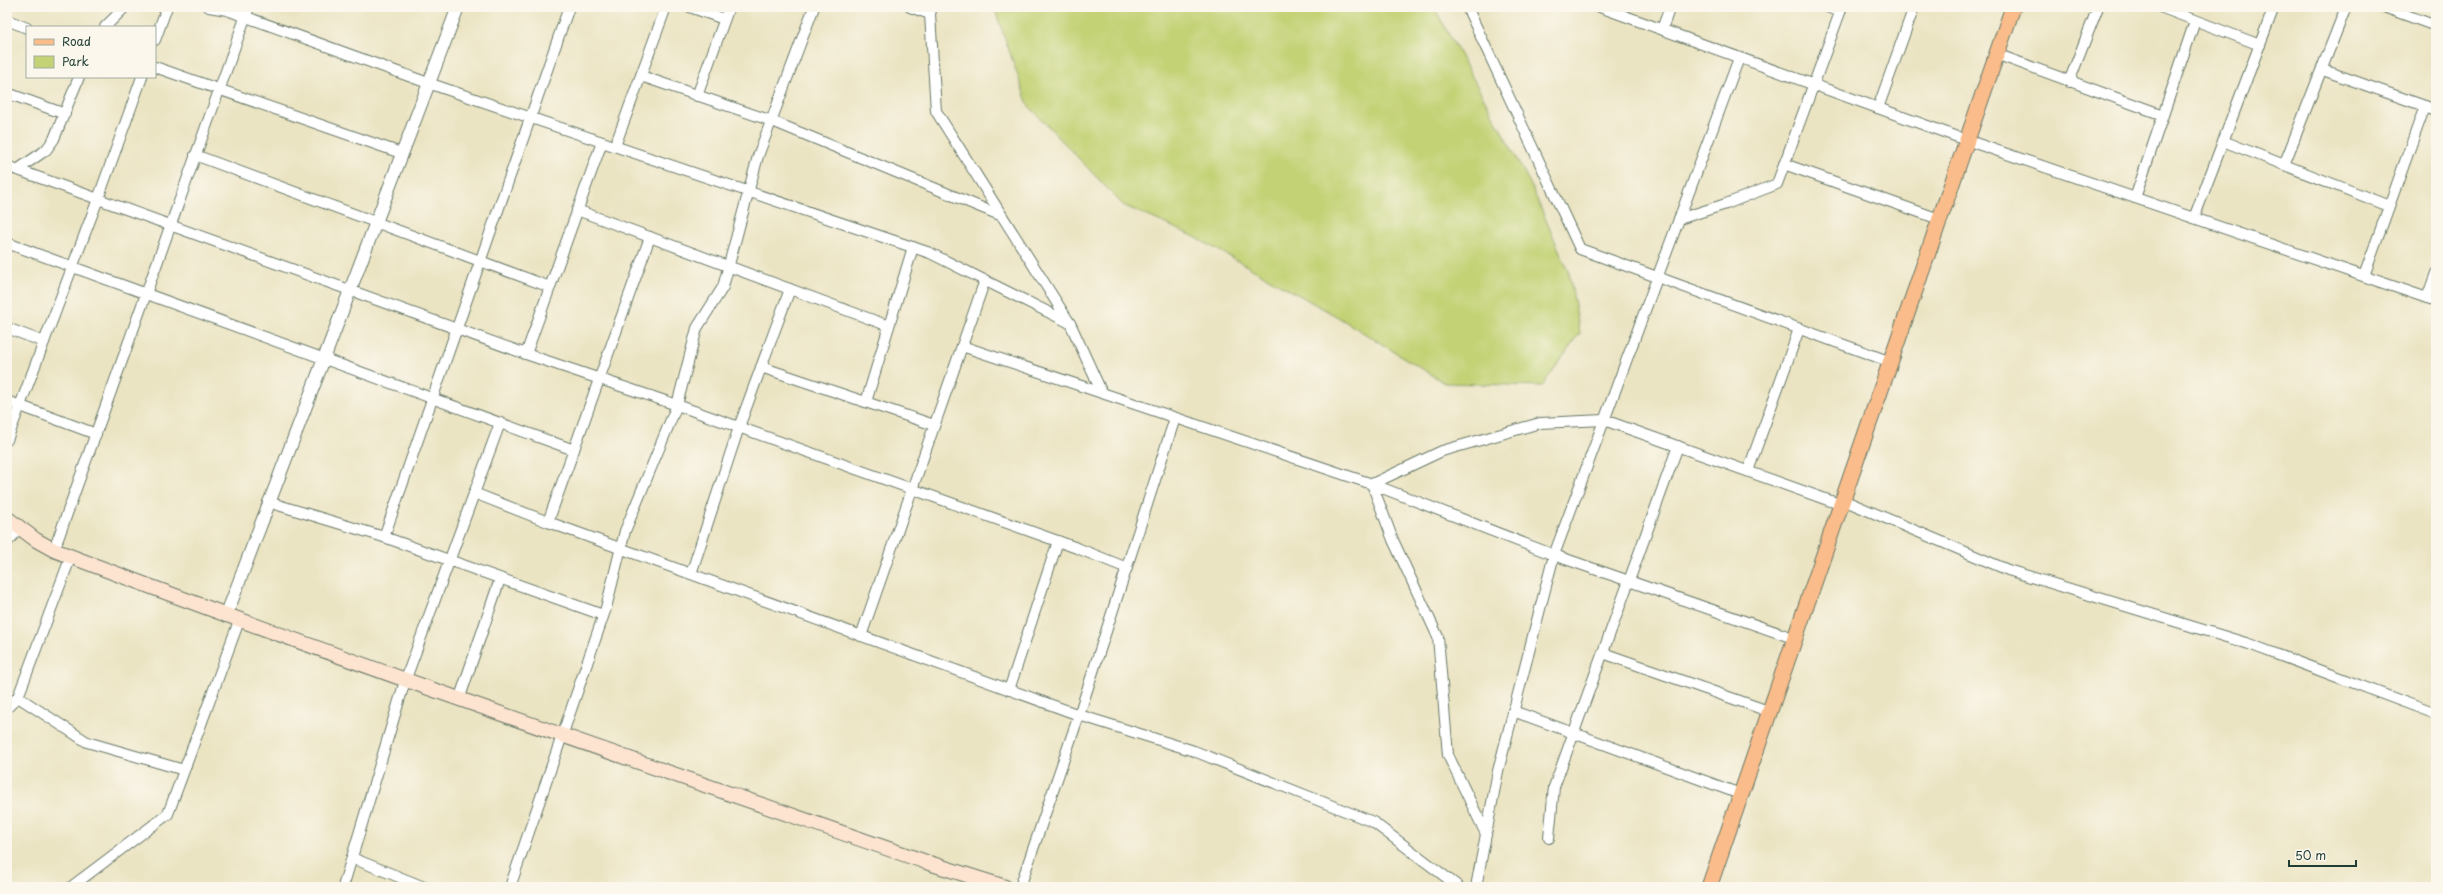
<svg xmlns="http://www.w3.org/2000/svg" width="2443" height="894" viewBox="0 0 2443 894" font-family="'Playpen Sans',sans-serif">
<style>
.green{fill:#c3d274;stroke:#718854}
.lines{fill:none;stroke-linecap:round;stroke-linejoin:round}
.minor-casing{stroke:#676;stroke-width:12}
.tertiary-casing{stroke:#676;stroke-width:14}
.secondary-casing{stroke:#676;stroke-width:16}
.primary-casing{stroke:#676;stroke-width:17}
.minor{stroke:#fff;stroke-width:10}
.tertiary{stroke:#fff;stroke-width:12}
.secondary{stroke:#fde4d0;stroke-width:14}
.primary{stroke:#f9bc8a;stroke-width:15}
</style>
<rect width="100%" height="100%" fill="#fbf7ec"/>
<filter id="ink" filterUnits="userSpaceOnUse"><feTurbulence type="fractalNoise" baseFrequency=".025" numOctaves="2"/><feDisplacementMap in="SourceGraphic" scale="8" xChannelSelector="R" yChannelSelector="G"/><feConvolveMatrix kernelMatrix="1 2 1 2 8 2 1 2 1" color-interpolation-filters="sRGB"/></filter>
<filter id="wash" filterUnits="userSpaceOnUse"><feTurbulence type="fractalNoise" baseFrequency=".012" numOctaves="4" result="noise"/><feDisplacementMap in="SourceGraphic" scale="16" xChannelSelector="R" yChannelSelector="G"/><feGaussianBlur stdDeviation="0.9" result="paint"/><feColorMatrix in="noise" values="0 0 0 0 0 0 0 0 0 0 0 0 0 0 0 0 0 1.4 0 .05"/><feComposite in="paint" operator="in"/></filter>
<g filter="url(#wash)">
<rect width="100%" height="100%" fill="#ebe4c3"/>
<polygon class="green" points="994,7 1434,7 1529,181 1569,273 1580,333 1542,386 1445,383 1338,317 1193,236 1123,205 1028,105"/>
</g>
<g filter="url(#ink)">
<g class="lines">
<g class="minor-casing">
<g id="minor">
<polyline points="209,7 227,10 428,83 930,253 1070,323 1102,393 1372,484 1554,555 1796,639"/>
<polyline points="690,7 724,19"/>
<polyline points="910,7 930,14"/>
<polyline points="932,7 930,14 936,111 1069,322"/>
<polyline points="1467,7 1580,249 1891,362"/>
<polyline points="1600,7 1966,140 2436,301"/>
<polyline points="1827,7 1840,12"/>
<polyline points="2160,7 2260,45"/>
<polyline points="2384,7 2436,26"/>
<polyline points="7,20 27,28"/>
<polyline points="105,27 125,7"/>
<polyline points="1662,29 1670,7"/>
<polyline points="155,40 167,7"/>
<polyline points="1996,54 2163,115"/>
<polyline points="155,67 401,153"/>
<polyline points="2323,70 2436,110"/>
<polyline points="641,76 772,121 1002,216"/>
<polyline points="2069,82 2098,7"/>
<polyline points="7,93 65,114"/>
<polyline points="697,96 729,7"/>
<polyline points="1878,108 1914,7"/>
<polyline points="2223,141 2389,206"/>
<polyline points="615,146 666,7"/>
<polyline points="195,155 550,287"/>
<polyline points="1784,164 1939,219"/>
<polyline points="2284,165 2346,7"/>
<polyline points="7,166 526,354 677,405 1077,548 1127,568"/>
<polyline points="17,170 46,150 54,139 79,77"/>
<polyline points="2135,198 2195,21"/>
<polyline points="577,210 889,326"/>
<polyline points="2194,218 2274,7"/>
<polyline points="1679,219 1726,204 1777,184 1842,7"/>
<polyline points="7,243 574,450"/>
<polyline points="2364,276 2425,106"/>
<polyline points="2427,298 2436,273"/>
<polyline points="7,328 44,342"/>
<polyline points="962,346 1102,393"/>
<polyline points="526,354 602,142"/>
<polyline points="761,367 934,425"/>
<polyline points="7,401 96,434"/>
<polyline points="866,402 913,247"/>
<polyline points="7,440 98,199 142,77"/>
<polyline points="1748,471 1799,329"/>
<polyline points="474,493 548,522 1079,715 1194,751 1373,822 1459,887"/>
<polyline points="1843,500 2008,570 2249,644 2436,714"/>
<polyline points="268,502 384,537 603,615"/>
<polyline points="548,522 650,237"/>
<polyline points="384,537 569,7"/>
<polyline points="7,542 20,528"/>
<polyline points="54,550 249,7"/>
<polyline points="691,574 739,427 790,289"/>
<polyline points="861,636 985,280"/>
<polyline points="1603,653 1771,712"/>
<polyline points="1009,690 1058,541"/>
<polyline points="18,697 87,742 184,770"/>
<polyline points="459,700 500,579"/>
<polyline points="7,708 18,697 71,556"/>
<polyline points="1513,711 1743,795"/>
<polyline points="1486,834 1448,755 1438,637 1393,540 1372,484 1442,451 1540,423 1604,420 1842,505"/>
<polyline points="1549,838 1554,787 1678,446"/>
<polyline points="352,858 424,887"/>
<polyline points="71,887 168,814 239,621"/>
<polyline points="343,887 405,681 500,423"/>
<polyline points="510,887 606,608 625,531 677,405 697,328 723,287 758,156 814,7"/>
<polyline points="1020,887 1079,715 1175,418"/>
<polyline points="1476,887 1498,771 1554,555 1739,58"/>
</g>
</g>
<g class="tertiary-casing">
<polyline id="tertiary" points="226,616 458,7"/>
</g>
<g class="secondary-casing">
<path id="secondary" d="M7,518L36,540L54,550C343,661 636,761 929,863L1005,887"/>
</g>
<g class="primary-casing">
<polyline id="primary" points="1709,887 2013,7"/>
</g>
<use href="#minor" class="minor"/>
<use href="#tertiary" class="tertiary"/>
<use href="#secondary" class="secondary"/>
<use href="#primary" class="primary"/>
</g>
</g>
<rect width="2443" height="894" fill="none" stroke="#fbf7ec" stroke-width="24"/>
<rect x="26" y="26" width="130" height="52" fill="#fbf7ec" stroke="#a3ada2"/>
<rect x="34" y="39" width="20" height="6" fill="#f9bc8a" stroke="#a3ada2"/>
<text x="62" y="46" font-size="12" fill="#1f3d34">Road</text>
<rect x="34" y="56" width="20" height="12" fill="#c3d274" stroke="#a3ada2"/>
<text x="62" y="66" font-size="12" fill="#1f3d34">Park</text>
<path d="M2289 860v6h67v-6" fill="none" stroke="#1f3d34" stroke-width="2"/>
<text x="2295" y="860" font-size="12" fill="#1f3d34" stroke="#fbf7ec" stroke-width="3" paint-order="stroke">50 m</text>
</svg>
